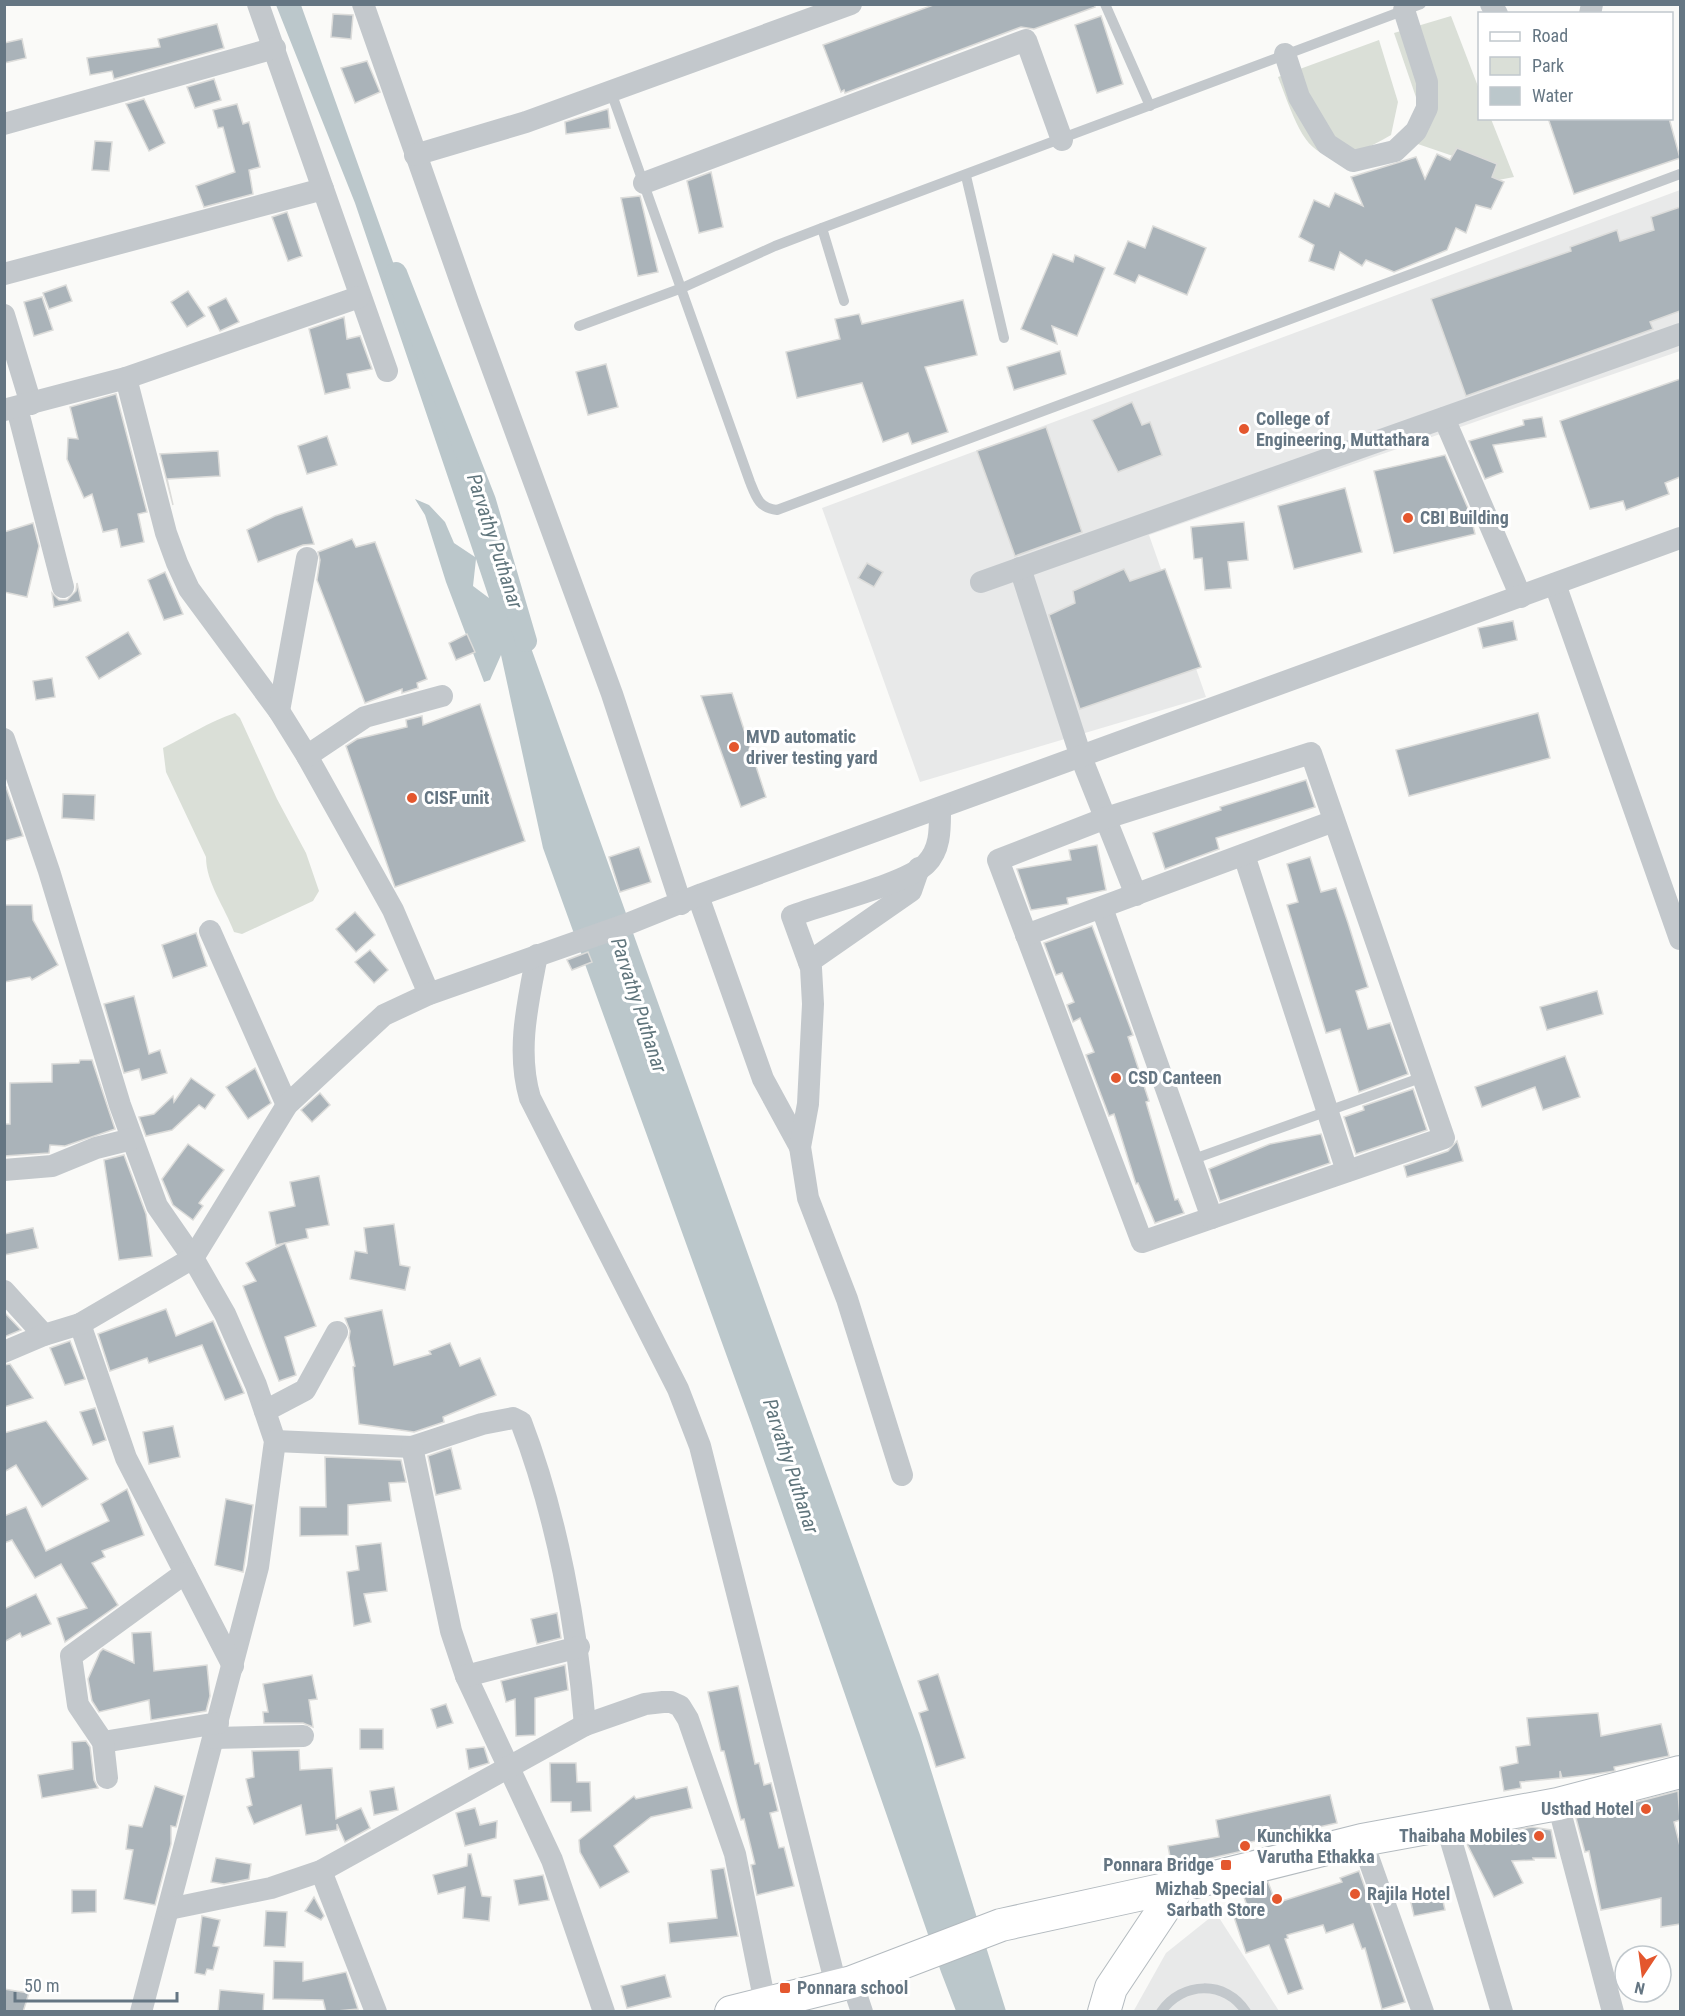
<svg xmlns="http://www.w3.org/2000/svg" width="1685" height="2016" viewBox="0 0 1685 2016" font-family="'Roboto Condensed',sans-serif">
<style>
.built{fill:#e8e9e9}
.green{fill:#dadfd7}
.water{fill:#bbc7cb;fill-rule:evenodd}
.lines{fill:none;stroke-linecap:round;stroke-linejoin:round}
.canal{stroke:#bbc7cb;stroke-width:22}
.building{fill:#aab3b9;stroke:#dcdcda;stroke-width:1.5}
.secondary-casing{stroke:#b3babf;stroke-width:34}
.lane{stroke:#c3c8cc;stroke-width:10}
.street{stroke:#c3c8cc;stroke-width:22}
.secondary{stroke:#fff;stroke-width:32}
.poi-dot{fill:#e4572e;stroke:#fff;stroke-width:2}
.labels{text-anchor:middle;stroke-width:6;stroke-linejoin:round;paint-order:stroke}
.poi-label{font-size:18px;font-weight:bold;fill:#657683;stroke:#fff;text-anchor:start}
.water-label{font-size:20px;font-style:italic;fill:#60757c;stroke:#fff}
</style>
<rect width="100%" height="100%" fill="#fafaf8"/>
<g class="built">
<polygon points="1680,190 1680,351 1149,535 1206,697 920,782 822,508"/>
<polygon points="1216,1913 1279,2011 1133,2012 1166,1953"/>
</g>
<g class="green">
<polygon points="1451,16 1479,89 1480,118 1491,119 1514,177 1493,181 1488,168 1412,142 1419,106 1394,33"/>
<path d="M1379,40L1398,102L1391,135C1313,181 1304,145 1278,77Z"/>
<path d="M235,713L240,718L277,799L306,853L319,891L313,901L242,934L234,932C225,907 206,883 206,857L166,772L163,748C187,736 209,722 235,713Z"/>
</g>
<path class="water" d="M276,5H301L920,1735L1006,2011H956L941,1972L751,1423L543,848L501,655L490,680L484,682L446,582L425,515L415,499L429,505L445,522L454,543L475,557L355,203ZM476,559L489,598L473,586Z"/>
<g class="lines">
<polyline class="canal" points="396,273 485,501 526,641"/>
</g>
<g class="building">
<polygon points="936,4 1094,4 1095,7 1034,29 1021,27 845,93 844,90 841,92 823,45"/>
<polygon points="333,14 353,15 351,39 331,37"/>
<polygon points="1101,16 1123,84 1097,93 1075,25"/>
<polygon points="217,24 224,48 114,79 112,71 90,75 87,58 160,47 158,39"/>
<polygon points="22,39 26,58 4,63 4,43"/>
<polygon points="367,61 380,92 355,103 341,68"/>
<polygon points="214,79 221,100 195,108 187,87"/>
<polygon points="144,99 165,143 149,151 126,104"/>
<polygon points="237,104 243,124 249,122 260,167 249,170 253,194 204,207 196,186 235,172 223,127 218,128 213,110"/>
<polygon points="608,109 610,128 566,134 565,122"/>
<polygon points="1548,118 1669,118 1680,158 1574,194"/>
<polygon points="95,141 112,142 109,171 92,170"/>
<polygon points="1457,148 1497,164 1492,177 1504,182 1491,209 1476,205 1466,233 1456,228 1447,250 1394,272 1366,260 1362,266 1340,252 1334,270 1309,261 1314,245 1299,237 1314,200 1329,207 1335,193 1363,206 1351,177 1416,157 1425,179 1437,154 1450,160"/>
<polygon points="711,172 723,227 699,233 687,181"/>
<polygon points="640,196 658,272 638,276 621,198"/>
<polygon points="1680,207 1680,311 1650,322 1653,329 1466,396 1431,299 1571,251 1570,247 1617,230 1620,241 1654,230 1651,217"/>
<polygon points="287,212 302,256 288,261 272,217"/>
<polygon points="1153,226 1206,248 1187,295 1139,275 1135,283 1114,274 1128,241 1145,248"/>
<polygon points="1053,254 1073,262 1075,255 1105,268 1077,336 1052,326 1057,344 1021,329"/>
<polygon points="66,285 72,301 49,309 43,293"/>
<polygon points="188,291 205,316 187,327 171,302"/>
<polygon points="42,297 53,330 34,336 24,302"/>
<polygon points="226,298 239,322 220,331 208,307"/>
<polygon points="963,300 977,355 925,367 948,432 912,444 908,433 883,442 862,383 797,398 786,352 840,339 835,319 859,314 862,324"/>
<polygon points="344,317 347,339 360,336 372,369 347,374 350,388 325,394 309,329"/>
<polygon points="1060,351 1066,374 1014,390 1007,367"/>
<polygon points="606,364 618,407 588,415 576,372"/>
<polygon points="1680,379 1680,477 1665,483 1669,494 1626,510 1623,501 1590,509 1560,421"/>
<polygon points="116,394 147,512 138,514 144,542 121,547 117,529 103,532 92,494 84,498 67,459 68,438 78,439 70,407"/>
<polygon points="1132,402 1142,425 1150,422 1162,455 1118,472 1092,420"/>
<polygon points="1542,417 1546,437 1493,445 1503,472 1485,479 1469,441 1524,425 1523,420"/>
<polygon points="1046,427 1082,532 1015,556 977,451"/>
<polygon points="327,436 337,465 307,474 298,446"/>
<polygon points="218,451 220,476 167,479 173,505 160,454"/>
<polygon points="1445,455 1470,513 1475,534 1394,553 1374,471"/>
<polygon points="1345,488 1362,552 1294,569 1278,506"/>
<polygon points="302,507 314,544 303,545 258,562 247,530 275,516"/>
<polygon points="1244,522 1248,560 1228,562 1231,588 1205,590 1202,558 1194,559 1191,527"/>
<polygon points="33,523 39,546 27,597 4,592 4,532"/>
<polygon points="352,539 356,547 375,542 427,679 417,683 418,688 402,693 402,689 365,703 317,580 320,560 318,552"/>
<polygon points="867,563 883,572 874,587 858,578"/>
<polygon points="1124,569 1130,581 1165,569 1201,667 1080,709 1049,615 1075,603 1073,591"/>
<polygon points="165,572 183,614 164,620 148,580"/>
<polygon points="77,583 81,601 54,607 52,593 59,600 67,600 76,591"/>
<polygon points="1513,621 1517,640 1483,648 1478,628"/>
<polygon points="128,632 141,654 99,679 86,657"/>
<polygon points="467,634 475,652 456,660 449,643"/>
<polygon points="52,678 55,697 36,700 33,681"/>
<polygon points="732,693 766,797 741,807 701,696"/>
<polygon points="480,704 525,841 395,887 346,746 357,739 407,727 406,720 422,716 423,725"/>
<polygon points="1538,713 1550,758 1409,796 1396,750"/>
<polygon points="1306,780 1315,807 1216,838 1219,849 1165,869 1153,833 1221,810 1220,807"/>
<polygon points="6,787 23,836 4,841 4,788"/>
<polygon points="63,794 95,795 94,820 62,818"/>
<polygon points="1097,845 1106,890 1067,898 1068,904 1031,910 1017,869 1071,860 1069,850"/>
<polygon points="639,847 651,882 620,892 609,857"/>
<polygon points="1310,857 1321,892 1336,888 1348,923 1368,987 1356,991 1368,1029 1390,1023 1408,1074 1359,1092 1340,1029 1326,1033 1287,905 1298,902 1287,864"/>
<polygon points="4,905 32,905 33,920 58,965 32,980 30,977 4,982"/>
<polygon points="355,912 375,935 356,952 336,929"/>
<polygon points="1092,926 1133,1035 1128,1037 1149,1101 1146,1102 1175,1200 1178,1199 1184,1213 1155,1223 1138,1183 1136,1184 1114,1114 1109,1116 1086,1055 1094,1052 1080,1018 1073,1022 1067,1005 1074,1002 1062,973 1056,975 1044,943"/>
<polygon points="196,933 207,966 173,978 162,945"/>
<polygon points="370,950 388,970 374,983 355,962"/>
<polygon points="588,952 592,962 572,970 567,960"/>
<polygon points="1597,991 1603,1014 1547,1030 1540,1007"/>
<polygon points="134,996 149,1054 160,1050 167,1073 142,1080 139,1069 124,1073 104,1004"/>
<polygon points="1565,1056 1580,1097 1543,1110 1535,1087 1482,1107 1475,1087"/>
<polygon points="80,1060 92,1060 115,1129 65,1146 50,1145 49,1153 4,1156 4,1124 10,1124 10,1083 52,1082 52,1064 79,1063"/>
<polygon points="255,1068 271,1103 248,1119 226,1087"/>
<polygon points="191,1078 215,1095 205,1109 199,1105 172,1130 146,1136 139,1117 154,1114 173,1096 174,1102"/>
<polygon points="1413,1089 1427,1130 1356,1154 1344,1117 1364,1110 1363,1106"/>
<polygon points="320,1093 330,1105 312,1122 301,1110"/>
<polygon points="1321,1134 1330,1163 1220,1201 1209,1169 1270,1144"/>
<polygon points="1457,1141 1463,1161 1407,1177 1404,1166 1448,1151"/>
<polygon points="188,1144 224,1170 199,1203 203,1206 193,1220 173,1205 162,1179"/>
<polygon points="124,1155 146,1214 152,1256 119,1260 104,1160"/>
<polygon points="319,1176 329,1225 306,1229 308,1238 276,1245 269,1212 295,1206 290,1182"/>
<polygon points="394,1224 400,1265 410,1267 405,1290 350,1279 355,1251 367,1253 364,1228"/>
<polygon points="33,1228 38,1248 4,1255 4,1234"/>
<polygon points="285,1243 316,1326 285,1337 296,1375 279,1381 243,1286 256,1281 246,1263"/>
<polygon points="166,1309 176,1336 213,1321 244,1393 225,1400 202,1345 149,1363 147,1358 110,1371 98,1334"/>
<polygon points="382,1310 394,1365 431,1354 429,1351 450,1343 460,1366 480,1358 496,1395 443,1417 444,1422 414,1432 359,1424 353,1367 355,1366 349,1338 350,1331 345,1318"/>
<polygon points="4,1312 21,1330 4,1337"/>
<polygon points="70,1341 85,1379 65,1385 50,1348"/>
<polygon points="10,1364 33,1398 4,1407 4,1365"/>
<polygon points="95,1408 106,1440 93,1445 80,1412"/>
<polygon points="46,1421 88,1479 42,1507 16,1465 4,1472 4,1433"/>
<polygon points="173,1426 180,1457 149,1464 143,1432"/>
<polygon points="451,1448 461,1489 436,1495 428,1456"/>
<polygon points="325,1457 401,1460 406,1482 389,1483 391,1501 348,1505 348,1535 300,1536 300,1507 326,1507"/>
<polygon points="127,1489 144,1535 102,1551 105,1557 92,1563 118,1605 65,1642 57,1618 87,1608 61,1564 35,1578 12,1540 4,1543 4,1516 26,1507 46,1551 109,1521 101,1504"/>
<polygon points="226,1499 253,1505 243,1572 215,1565"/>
<polygon points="381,1543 387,1591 364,1594 371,1622 354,1626 347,1572 359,1570 356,1546"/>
<polygon points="36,1594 51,1624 22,1637 20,1633 4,1642 4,1609"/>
<polygon points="557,1613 561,1638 537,1644 531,1619"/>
<polygon points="151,1632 154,1671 207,1665 210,1696 206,1711 151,1720 149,1700 99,1712 92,1701 88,1679 100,1652 103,1649 134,1663 132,1633"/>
<polygon points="565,1665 568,1690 535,1698 535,1735 516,1736 515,1699 506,1702 501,1681"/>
<polygon points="938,1674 965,1758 936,1767 919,1713 928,1710 918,1681"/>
<polygon points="312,1675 317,1699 309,1700 313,1727 303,1723 264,1723 263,1712 268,1712 263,1684"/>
<polygon points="738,1686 755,1764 759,1763 764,1785 771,1783 778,1811 770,1813 779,1848 784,1847 794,1886 757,1895 751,1865 755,1864 744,1819 741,1820 724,1751 721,1751 708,1692"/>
<polygon points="446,1704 453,1723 437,1728 431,1709"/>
<polygon points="1598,1713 1601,1736 1661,1724 1669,1756 1614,1767 1615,1771 1595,1774 1562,1778 1560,1771 1560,1778 1520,1782 1521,1788 1504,1791 1500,1767 1518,1763 1516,1747 1530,1745 1527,1718"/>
<rect x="360" y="1729" width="23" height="20"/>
<polygon points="86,1741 90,1747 94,1780 98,1788 42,1798 38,1775 73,1769 72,1742"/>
<polygon points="484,1747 489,1763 469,1769 466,1749"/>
<polygon points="299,1750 300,1770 332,1768 336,1819 361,1808 370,1828 345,1842 337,1824 337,1830 306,1835 301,1805 254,1824 247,1807 252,1805 246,1779 254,1777 252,1751"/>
<polygon points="550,1763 576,1763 577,1782 590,1782 591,1811 571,1812 571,1802 551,1802"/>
<polygon points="155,1786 184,1796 176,1827 171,1826 171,1844 155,1905 124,1899 133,1850 126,1849 129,1825 142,1827"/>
<polygon points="394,1787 398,1810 374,1815 370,1791"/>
<polygon points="687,1787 692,1808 651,1817 614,1846 629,1872 600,1888 580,1852 579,1840 634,1796 636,1799"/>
<polygon points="1678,1791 1680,1820 1674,1822 1680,1846 1680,1924 1661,1927 1661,1898 1601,1910 1589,1851 1585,1852 1576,1818"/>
<polygon points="1330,1795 1337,1823 1246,1843 1247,1850 1172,1867 1168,1846 1219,1837 1216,1820"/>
<polygon points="475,1808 480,1825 497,1821 496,1838 465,1846 456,1813"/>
<polygon points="1532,1827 1551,1830 1556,1858 1533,1858 1534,1860 1512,1861 1523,1883 1494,1897 1467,1844 1482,1836"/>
<polygon points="468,1854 471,1854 482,1896 491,1897 489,1921 463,1918 465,1887 438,1894 433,1875 467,1866"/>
<polygon points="216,1858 251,1864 249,1879 224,1884 211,1882"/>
<polygon points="724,1868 738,1936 670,1943 668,1923 717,1918 711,1870"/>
<polygon points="1359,1871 1405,2002 1382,2009 1365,1948 1362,1949 1353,1924 1326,1933 1323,1925 1287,1935 1288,1938 1285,1939 1303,1989 1288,1994 1269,1945 1246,1953 1233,1914 1248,1908 1242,1892 1268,1882 1276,1903 1342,1882 1340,1878"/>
<polygon points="543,1875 549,1900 519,1905 514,1880"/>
<polygon points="1440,1888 1445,1910 1414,1916 1409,1894"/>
<polygon points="72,1890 96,1890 96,1912 72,1913"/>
<polygon points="314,1897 324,1916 321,1920 305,1911"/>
<polygon points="266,1911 287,1912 285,1947 264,1946"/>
<polygon points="202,1916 220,1920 213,1946 219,1947 213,1970 207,1969 205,1975 195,1973"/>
<polygon points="274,1961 303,1962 303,1981 346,1972 358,2009 326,2012 323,2000 273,1999"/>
<polygon points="665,1975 671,1997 627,2008 621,1986"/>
<polygon points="4,1989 29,1993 23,2012 4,2012"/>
<polygon points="220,1990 264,1994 263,2012 218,2012"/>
</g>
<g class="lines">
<g class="secondary-casing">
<g id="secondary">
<polyline points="731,2012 852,1982 1001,1925 1179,1886 1362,1840 1558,1804 1680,1772"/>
<polyline points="1104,2012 1111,1988 1179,1886"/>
</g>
</g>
<g class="lane">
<polyline points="1105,4 1150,106"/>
<path d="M611,92L750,482C756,497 759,508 777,510L1680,174"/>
<polyline points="966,176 1004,338"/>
<polyline points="822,228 844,301"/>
<polyline points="579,326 682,288 775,246 822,228 1421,4"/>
<polyline points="1191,1160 1423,1077"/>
<path d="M1161,2012C1182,1981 1226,1980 1246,2012"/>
</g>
<g class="street">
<polyline points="258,4 387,371"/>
<polyline points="363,4 468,302 612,694 681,904"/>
<polyline points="1491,4 1497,14"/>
<polyline points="1590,14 1592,4"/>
<polyline points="1285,54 1299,97 1327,144 1353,161 1395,151 1416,131 1427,108 1427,82 1404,10"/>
<polyline points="4,124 275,48"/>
<polyline points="415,155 526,122 851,4"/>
<polyline points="644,183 1026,40 1062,140"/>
<polyline points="4,274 323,189"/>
<polyline points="4,315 31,404"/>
<polyline points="126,378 166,533 177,563 189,589 279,711 307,756 393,910 429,994"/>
<polyline points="17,408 63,587"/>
<polyline points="4,410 126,378 359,297"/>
<polyline points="1444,418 1521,597"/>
<polyline points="1020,568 1081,757 1136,895"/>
<polyline points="981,582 1680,334"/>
<polyline points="1555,584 1680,939"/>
<polyline points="279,711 307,558"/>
<polyline points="4,739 49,871 120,1105 157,1206 193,1258 225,1314 256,1385 275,1441 258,1567 141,2012"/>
<polygon points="1311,753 1444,1138 1142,1242 998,860 1106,818"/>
<polyline points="307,756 365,717 442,696"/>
<polyline points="1244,855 1347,1171"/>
<polyline points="698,896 763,1079 800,1147"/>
<polyline points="1102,908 1212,1218"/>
<polyline points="210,931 287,1105"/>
<polyline points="1026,935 1334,821"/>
<path d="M537,955C528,1002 516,1051 530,1098L678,1389L700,1446L836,1985"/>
<polyline points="809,962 911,891 919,868"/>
<polyline points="4,1170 52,1166 96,1148 132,1139"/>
<polyline points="4,1291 44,1335"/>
<polyline points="80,1324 126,1458 233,1666"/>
<polyline points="4,1352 44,1335 80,1324 193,1258 287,1105 384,1015 429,994 625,925 702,894 1680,538"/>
<polyline points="265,1411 305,1390 337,1332"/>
<path d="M275,1441L412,1447L482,1424L513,1418L521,1422C557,1516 577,1626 585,1725"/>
<polyline points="412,1447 451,1631 466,1676 552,1860 604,2012"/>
<path d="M902,1475L847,1299L808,1198L800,1147L808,1104L813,1004L811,968L792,916C822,904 906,884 926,864C941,849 940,828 940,808"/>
<polyline points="466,1676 579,1647"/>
<polyline points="214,1738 303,1736"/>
<polyline points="103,1742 218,1723"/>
<polyline points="107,1778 103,1742 78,1705 71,1656 185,1573"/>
<polyline points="1558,1804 1613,2012"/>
<polyline points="1446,1824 1502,2012"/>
<polyline points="1362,1840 1423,2012"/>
<polyline points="321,1871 376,2012"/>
<polyline points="169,1909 271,1888 321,1871 585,1725 645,1704 663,1702 671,1702 680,1706 688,1719 735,1854 765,2003"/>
<polyline points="852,1982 862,2012"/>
</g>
<use href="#secondary" class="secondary"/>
</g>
<g class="poi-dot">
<circle cx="1244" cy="429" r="6"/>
<circle cx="1408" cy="518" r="6"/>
<circle cx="734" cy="747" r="6"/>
<circle cx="412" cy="798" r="6"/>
<circle cx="1116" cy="1078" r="6"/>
<circle cx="1646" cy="1809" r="6"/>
<circle cx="1539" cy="1836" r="6"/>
<circle cx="1245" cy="1846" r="6"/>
<rect x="1220" y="1859" width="12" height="12" rx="3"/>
<circle cx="1355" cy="1894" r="6"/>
<circle cx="1277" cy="1899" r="6"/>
<rect x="779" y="1982" width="12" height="12" rx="3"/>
</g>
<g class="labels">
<g class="poi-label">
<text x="1256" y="425">College of<tspan x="1256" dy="21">Engineering, Muttathara</tspan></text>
<text x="1420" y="524">CBI Building</text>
<text x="746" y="743">MVD automatic<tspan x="746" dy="21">driver testing yard</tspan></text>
<text x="424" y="804">CISF unit</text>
<text x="1128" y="1084">CSD Canteen</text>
<text x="1634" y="1815" text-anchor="end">Usthad Hotel</text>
<text x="1257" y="1842">Kunchikka<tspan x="1257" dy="21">Varutha Ethakka</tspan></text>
<text x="1527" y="1842" text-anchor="end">Thaibaha Mobiles</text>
<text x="1214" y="1871" text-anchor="end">Ponnara Bridge</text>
<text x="1265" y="1895" text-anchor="end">Mizhab Special<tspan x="1265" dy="21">Sarbath Store</tspan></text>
<text x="1367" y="1900">Rajila Hotel</text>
<text x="797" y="1994">Ponnara school</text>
</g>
<g class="water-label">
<text transform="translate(495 541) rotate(72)" y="7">Parvathy Puthanar</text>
<text transform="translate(639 1005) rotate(72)" y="7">Parvathy Puthanar</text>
<text transform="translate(791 1466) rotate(72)" y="7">Parvathy Puthanar</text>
</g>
</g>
<rect width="1685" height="2016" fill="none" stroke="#657683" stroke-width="12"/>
<rect x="1478" y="12" width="195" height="108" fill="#ffffff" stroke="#c1c8cd" stroke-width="1.5"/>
<rect x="1490" y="32" width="30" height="9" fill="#ffffff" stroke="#c1c8cd" stroke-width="1.5"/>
<text x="1532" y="42" font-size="18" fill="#657683">Road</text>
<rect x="1490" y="57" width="30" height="18" fill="#dadfd7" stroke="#c1c8cd" stroke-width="1.5"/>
<text x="1532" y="72" font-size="18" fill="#657683">Park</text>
<rect x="1490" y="87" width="30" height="18" fill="#bbc7cb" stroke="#c1c8cd" stroke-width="1.5"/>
<text x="1532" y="102" font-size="18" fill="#657683">Water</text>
<g transform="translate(1643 1974) rotate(193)"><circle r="28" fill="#ffffff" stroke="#c1c8cd" stroke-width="1.5"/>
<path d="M0-4.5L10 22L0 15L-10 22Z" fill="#e4572e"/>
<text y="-9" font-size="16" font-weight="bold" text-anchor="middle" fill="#657683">N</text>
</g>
<path d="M15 1992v9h162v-9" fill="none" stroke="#657683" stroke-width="3"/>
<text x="24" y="1992" font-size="18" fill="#657683" stroke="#ffffff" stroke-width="4.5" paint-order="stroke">50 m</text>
</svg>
